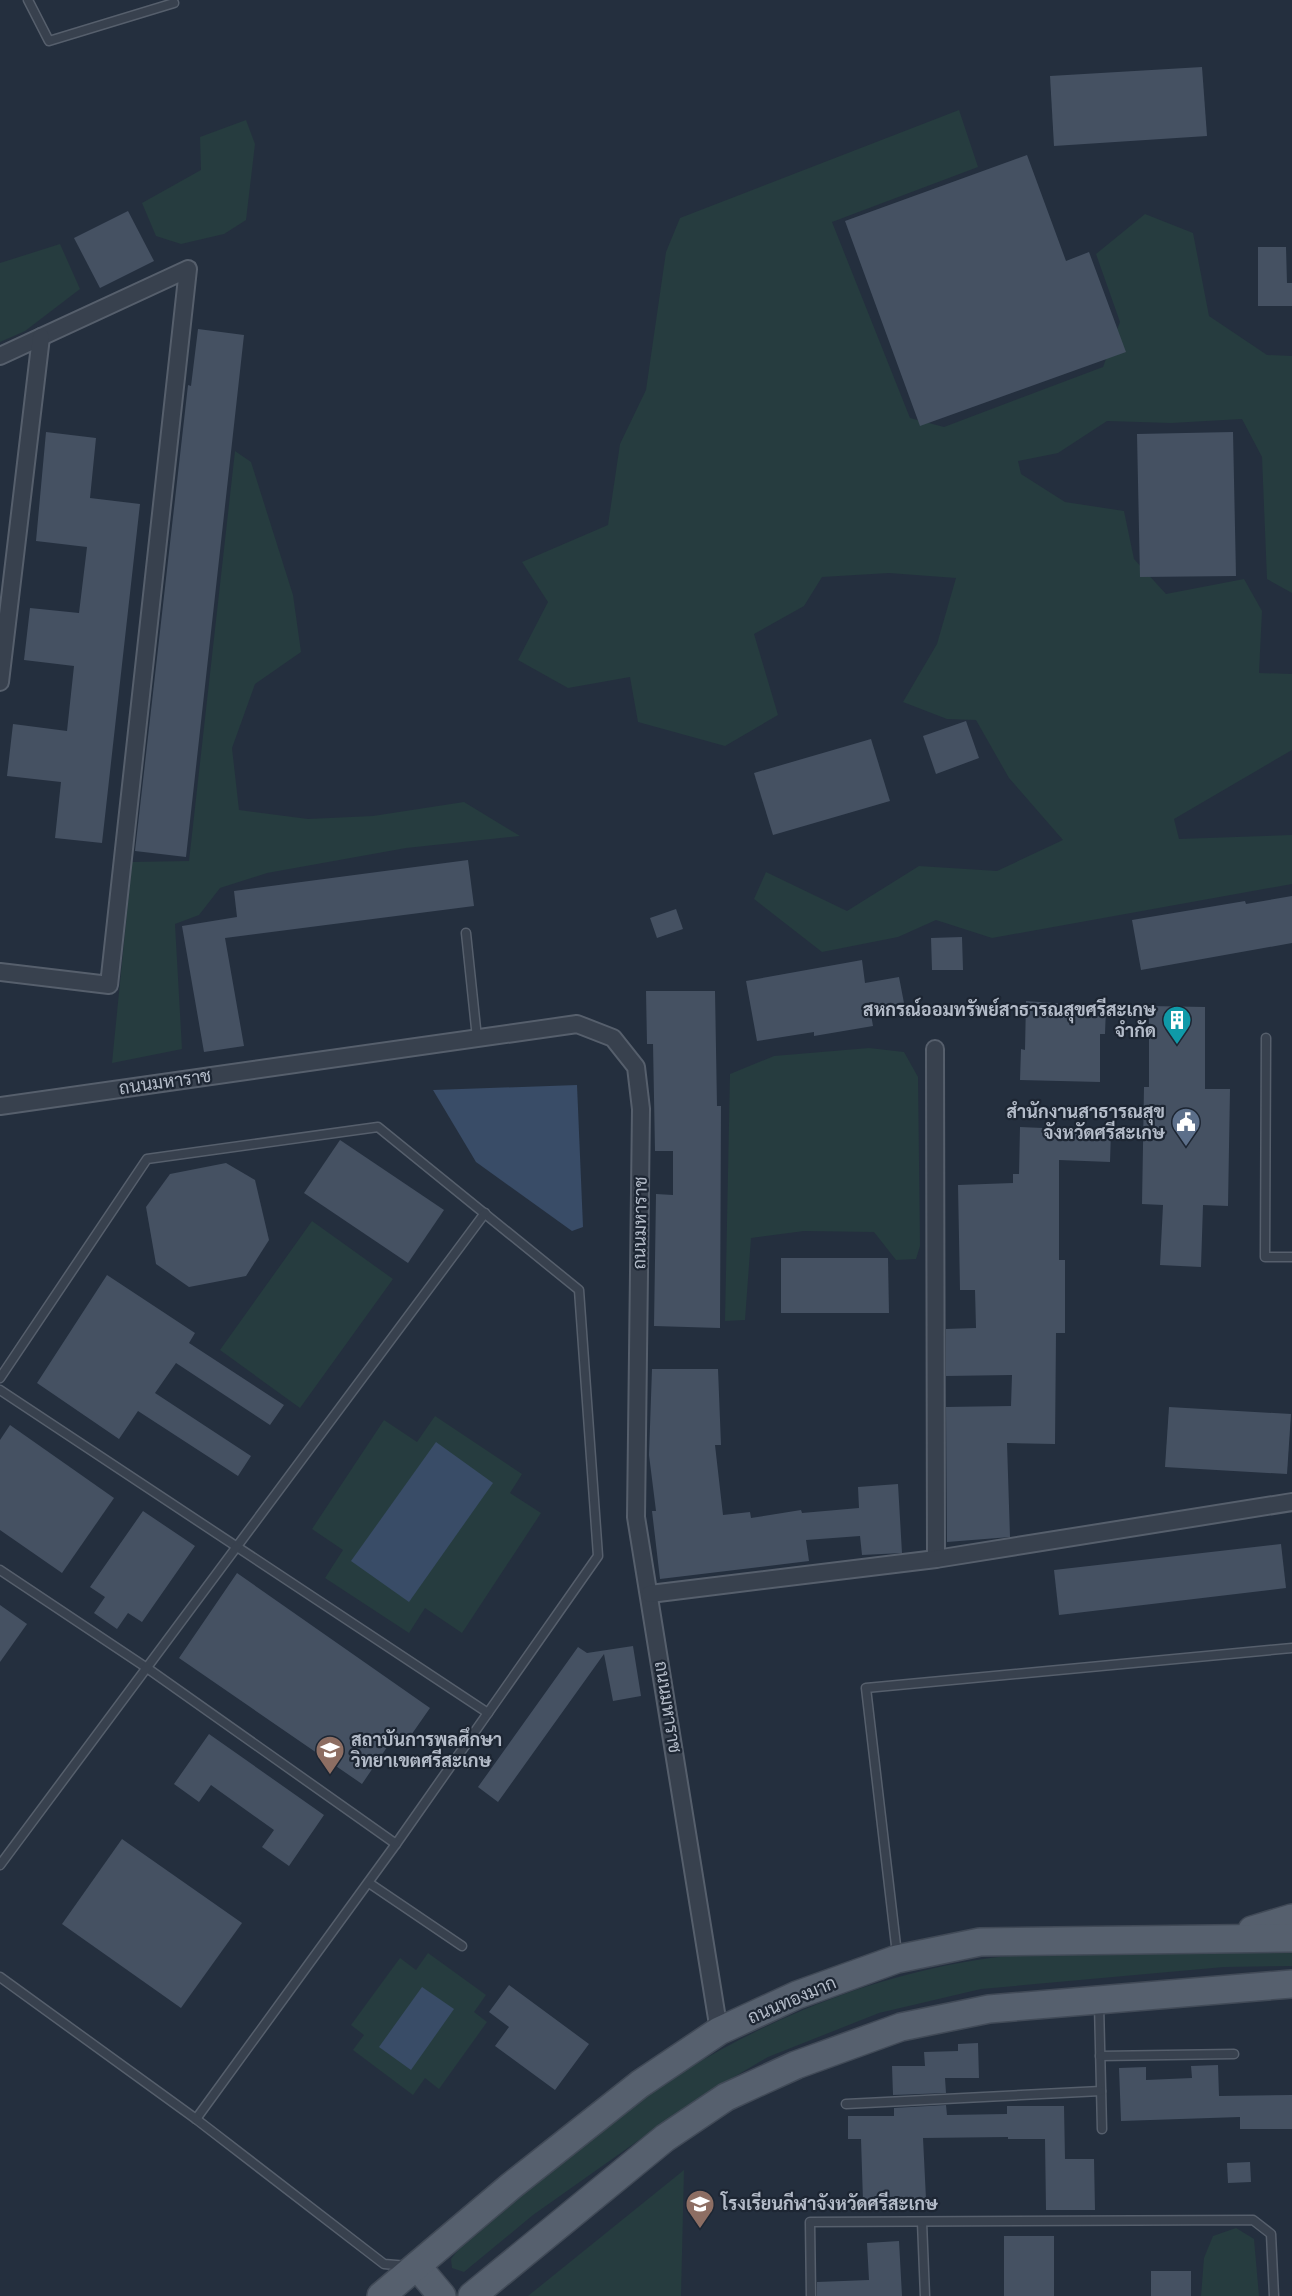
<svg xmlns="http://www.w3.org/2000/svg" width="1292" height="2296" viewBox="0 0 1292 2296" font-family="Quicksand,Sarabun,sans-serif">
<style>
.green{fill:#263c3f}
.water{fill:#394c67}
.building{fill:#455162}
.lines{fill:none;stroke-linecap:round;stroke-linejoin:round}
.lane-casing{stroke:#565f6c;stroke-width:11}
.street-casing{stroke:#565f6c;stroke-width:20}
.primary-casing{stroke:#414a57;stroke-width:30}
.lane{stroke:#38414e;stroke-width:8}
.street{stroke:#38414e;stroke-width:16}
.primary{stroke:#56606e;stroke-width:27}
.labels{text-anchor:middle;stroke-width:4.5;stroke-linejoin:round;paint-order:stroke}
.poi-label{font-size:18px;font-weight:bold;fill:#b4bcc9;stroke:#1d2633;text-anchor:end}
.street-label{font-size:18px;fill:#b4bcc9;stroke:#1d2633}
</style>
<rect width="100%" height="100%" fill="#242f3e"/>
<g class="green">
<polygon points="959,110 978,167 832,222 910,418 944,427 1103,367 1120,322 1096,254 1145,214 1193,233 1209,316 1267,355 1292,356 1292,593 1267,579 1262,457 1242,419 1171,423 1107,421 1058,453 1018,461 1021,474 1065,502 1124,511 1134,559 1166,594 1244,579 1262,611 1259,673 1292,674 1292,750 1174,819 1179,839 1292,835 1292,884 992,938 936,920 898,937 822,952 754,899 766,872 847,911 919,866 997,871 1063,840 1009,778 976,720 947,719 903,702 937,644 956,578 889,573 822,577 804,606 754,634 778,715 725,746 638,722 630,677 568,688 518,660 548,602 522,562 608,525 620,444 646,390 666,252 680,218"/>
<polygon points="246,120 255,144 246,220 224,234 181,244 156,236 142,203 201,170 200,137"/>
<polygon points="60,244 80,289 25,331 0,342 0,263"/>
<polygon points="235,451 251,462 293,595 301,652 255,684 232,748 239,810 308,819 373,816 464,802 520,836 406,848 267,873 220,888 199,915 175,924 182,1049 112,1063 132,862 189,861"/>
<polygon points="869,1048 904,1052 918,1077 920,1246 916,1259 896,1260 874,1232 804,1231 751,1238 745,1320 725,1321 730,1074 774,1056"/>
<polygon points="312,1221 393,1279 300,1408 220,1350"/>
<polygon points="435,1416 522,1474 510,1493 541,1513 462,1633 425,1608 409,1633 325,1578 343,1550 312,1529 384,1420 417,1442"/>
<path d="M1085,1952L1292,1953V1966L1224,1967L981,1989L879,2013L768,2057L697,2099L533,2215L464,2272L452,2268L451,2259L458,2250C514,2204 567,2153 626,2110C732,2033 859,1976 990,1958C1021,1954 1053,1954 1085,1952Z"/>
<polygon points="428,1953 486,1995 474,2012 487,2022 439,2089 425,2078 413,2095 353,2050 364,2035 351,2025 400,1958 416,1970"/>
<polygon points="684,2170 681,2296 528,2296"/>
<polygon points="1236,2228 1254,2239 1259,2296 1201,2296 1204,2258 1213,2236"/>
</g>
<g class="water">
<polygon points="577,1085 583,1227 572,1231 476,1162 433,1090"/>
<polygon points="436,1442 493,1483 409,1602 351,1561"/>
<polygon points="422,1987 454,2009 411,2070 379,2047"/>
</g>
<g class="building">
<polygon points="1202,67 1207,136 1054,146 1050,76"/>
<polygon points="1027,155 1066,261 1089,252 1126,352 920,426 845,221"/>
<polygon points="128,211 154,261 100,288 74,238"/>
<polygon points="1258,247 1286,247 1287,283 1292,283 1292,306 1258,306"/>
<polygon points="198,329 244,335 186,857 135,851 188,385 191,386"/>
<polygon points="46,432 96,438 90,498 140,504 102,843 55,838 61,782 7,776 13,724 67,731 74,666 24,660 30,608 79,613 87,547 36,541"/>
<polygon points="1233,432 1236,576 1140,577 1137,434"/>
<polygon points="966,721 979,758 936,774 923,736"/>
<polygon points="871,739 890,801 773,835 754,773"/>
<polygon points="468,860 474,906 225,938 244,1046 204,1052 182,926 237,917 234,891"/>
<polygon points="1292,896 1292,943 1141,970 1132,920 1245,901 1246,904"/>
<polygon points="676,909 683,929 657,938 650,918"/>
<polygon points="962,937 963,970 932,970 931,938"/>
<polygon points="862,960 865,983 899,977 904,1003 870,1009 873,1026 814,1036 814,1032 757,1041 746,981"/>
<polygon points="646,991 715,991 717,1106 721,1106 720,1328 654,1326 656,1194 673,1195 673,1151 655,1151 653,1044 647,1044"/>
<polygon points="1026,1001 1106,1007 1105,1034 1100,1034 1100,1082 1020,1080 1021,1049 1025,1050"/>
<polygon points="1149,1006 1205,1007 1205,1089 1230,1089 1228,1206 1203,1205 1201,1267 1160,1265 1163,1205 1142,1204 1144,1087 1149,1087"/>
<polygon points="1020,1127 1111,1131 1110,1162 1059,1160 1059,1260 1065,1260 1065,1333 1056,1333 1055,1444 1007,1443 1010,1537 947,1542 946,1407 1011,1406 1012,1375 946,1376 946,1329 976,1328 975,1290 960,1290 958,1185 1013,1183 1013,1174 1019,1174"/>
<polygon points="340,1140 444,1210 408,1263 304,1193"/>
<polygon points="226,1163 255,1180 269,1240 246,1276 189,1287 156,1264 146,1207 170,1174"/>
<polygon points="781,1258 888,1258 889,1313 781,1313"/>
<polygon points="107,1275 195,1333 189,1343 284,1405 270,1425 176,1363 155,1393 251,1456 238,1476 138,1411 119,1439 37,1383"/>
<polygon points="652,1369 718,1369 721,1445 715,1445 723,1515 750,1512 751,1518 801,1510 802,1513 859,1508 858,1487 898,1484 902,1553 862,1555 860,1536 806,1540 809,1561 660,1579 652,1511 656,1511 649,1455"/>
<polygon points="1169,1407 1291,1414 1287,1474 1165,1467"/>
<polygon points="10,1425 114,1498 62,1573 0,1530 0,1440"/>
<polygon points="143,1511 195,1546 142,1622 128,1613 117,1629 94,1613 105,1597 90,1587"/>
<polygon points="1281,1544 1286,1588 1059,1615 1054,1570"/>
<polygon points="237,1573 430,1708 407,1741 396,1734 362,1784 179,1658"/>
<polygon points="0,1605 27,1624 0,1662"/>
<polygon points="633,1646 641,1696 613,1701 604,1654 498,1802 478,1787 578,1647 587,1653"/>
<polygon points="209,1734 324,1815 289,1866 262,1847 274,1830 211,1785 199,1802 174,1784"/>
<polygon points="122,1839 242,1923 181,2008 62,1924"/>
<polygon points="509,1985 589,2044 555,2090 495,2046 509,2027 489,2012"/>
<polygon points="978,2043 979,2078 945,2078 946,2093 893,2095 892,2066 925,2066 924,2052 958,2051 958,2044"/>
<polygon points="1218,2065 1219,2096 1292,2095 1292,2129 1240,2129 1240,2117 1121,2121 1119,2068 1146,2067 1146,2080 1192,2078 1191,2066"/>
<polygon points="946,2105 947,2115 1007,2114 1007,2106 1064,2106 1065,2159 1094,2159 1095,2210 1046,2210 1045,2139 1008,2139 1008,2137 923,2138 926,2199 863,2201 861,2139 848,2139 848,2116 894,2116 894,2108"/>
<polygon points="1250,2162 1251,2182 1228,2183 1227,2163"/>
<rect x="1004" y="2236" width="50" height="60"/>
<polygon points="899,2241 902,2296 817,2296 817,2282 869,2280 867,2243"/>
<rect x="1151" y="2271" width="40" height="25"/>
</g>
<g class="lines">
<g class="lane-casing">
<g id="lane">
<polyline points="28,0 49,41 174,3"/>
<polyline points="466,933 477,1038"/>
<polyline points="1266,1038 1265,1257 1292,1257"/>
<polyline points="0,1378 147,1159 378,1127 579,1290 598,1556 396,1844 196,2119"/>
<polyline points="0,1390 488,1713"/>
<polyline points="0,1570 147,1668 396,1844"/>
<polyline points="0,1865 485,1213"/>
<polyline points="369,1883 462,1946"/>
<polyline points="897,1954 866,1688 1292,1648"/>
<polyline points="0,1977 196,2119 384,2264 408,2266"/>
<polyline points="1099,2004 1102,2129"/>
<polyline points="1100,2056 1234,2054"/>
<polyline points="846,2104 1101,2091"/>
<polyline points="922,2222 925,2296"/>
<polyline points="811,2296 810,2222 1253,2220 1271,2234 1274,2296"/>
</g>
</g>
<g class="street-casing">
<g id="street">
<polyline points="0,356 188,269 109,985 0,972"/>
<polyline points="0,682 41,337"/>
<polyline points="935,1049 936,1559"/>
<polyline points="0,1106 577,1024 613,1038 636,1067 641,1109 636,1517 719,2031"/>
<polyline points="650,1594 936,1559 1292,1502"/>
</g>
</g>
<g class="primary-casing">
<g id="primary">
<polyline points="1252,1930 1292,1918"/>
<polyline points="417,2266 442,2296"/>
<polyline points="381,2296 511,2186 640,2084 719,2031 797,1995 897,1959 980,1942 1292,1938"/>
<polyline points="472,2296 665,2138 726,2097 796,2065 901,2027 989,2009 1292,1984"/>
</g>
</g>
<use href="#lane" class="lane"/>
<use href="#street" class="street"/>
<use href="#primary" class="primary"/>
</g>
<defs>
<g id="building-pin" transform="scale(1.5)"><path d="M0 17L-7.5 6A9.5 9.5 0 1 1 7.5 6Z" fill="#0f9aa8" stroke="#1d2633"/><path d="M-4-6H4V6H1V3H-1V6H-4ZM-2.5-4.3h1.7v1.8h-1.7ZM.8-4.3h1.7v1.8H.8ZM-2.5-1h1.7V.8h-1.7ZM.8-1h1.7V.8H.8Z" fill="#fff"/></g>
<g id="civic-pin" transform="scale(1.5)"><path d="M0 17L-7.5 6A9.5 9.5 0 1 1 7.5 6Z" fill="#5c6f8a" stroke="#1d2633"/><path d="M-.6-6.5H3V-4.5H.6V-3L4-1V1h2V6H-6V1h2V-1L-.6-3ZM-1.2 2.5V6h2.4V2.5Z" fill="#fff"/></g>
<g id="university-pin" transform="scale(1.5)"><path d="M0 17L-7.5 6A9.5 9.5 0 1 1 7.5 6Z" fill="#8d6e63" stroke="#1d2633"/><path d="M0-5L7-2L0 1L-7-2ZM-4 1L0 2.5L4 1V4Q0 6-4 4Z" fill="#fff"/></g>
</defs>
<g fill-rule="evenodd">
<use href="#building-pin" x="1177" y="1020"/>
<use href="#civic-pin" x="1186" y="1122"/>
<use href="#university-pin" x="330" y="1750"/>
<use href="#university-pin" x="700" y="2204"/>
</g>
<g class="labels">
<g class="poi-label">
<text x="1156" y="1016">สหกรณ์ออมทรัพย์สาธารณสุขศรีสะเกษ<tspan x="1156" dy="21">จำกัด</tspan></text>
<text x="1165" y="1118">สำนักงานสาธารณสุข<tspan x="1165" dy="21">จังหวัดศรีสะเกษ</tspan></text>
<text x="351" y="1746" text-anchor="start">สถาบันการพลศึกษา<tspan x="351" dy="21">วิทยาเขตศรีสะเกษ</tspan></text>
<text x="721" y="2210" text-anchor="start">โรงเรียนกีฬาจังหวัดศรีสะเกษ</text>
</g>
<g class="street-label">
<text transform="translate(165 1082) rotate(-8)" y="6">ถนนมหาราช</text>
<text transform="translate(640 1223) rotate(-89)" y="6">ถนนมหาราช</text>
<text transform="translate(668 1707) rotate(81)" y="6">ถนนมหาราช</text>
<text transform="translate(792 2000) rotate(-23)" y="6">ถนนทองมาก</text>
</g>
</g>
</svg>
